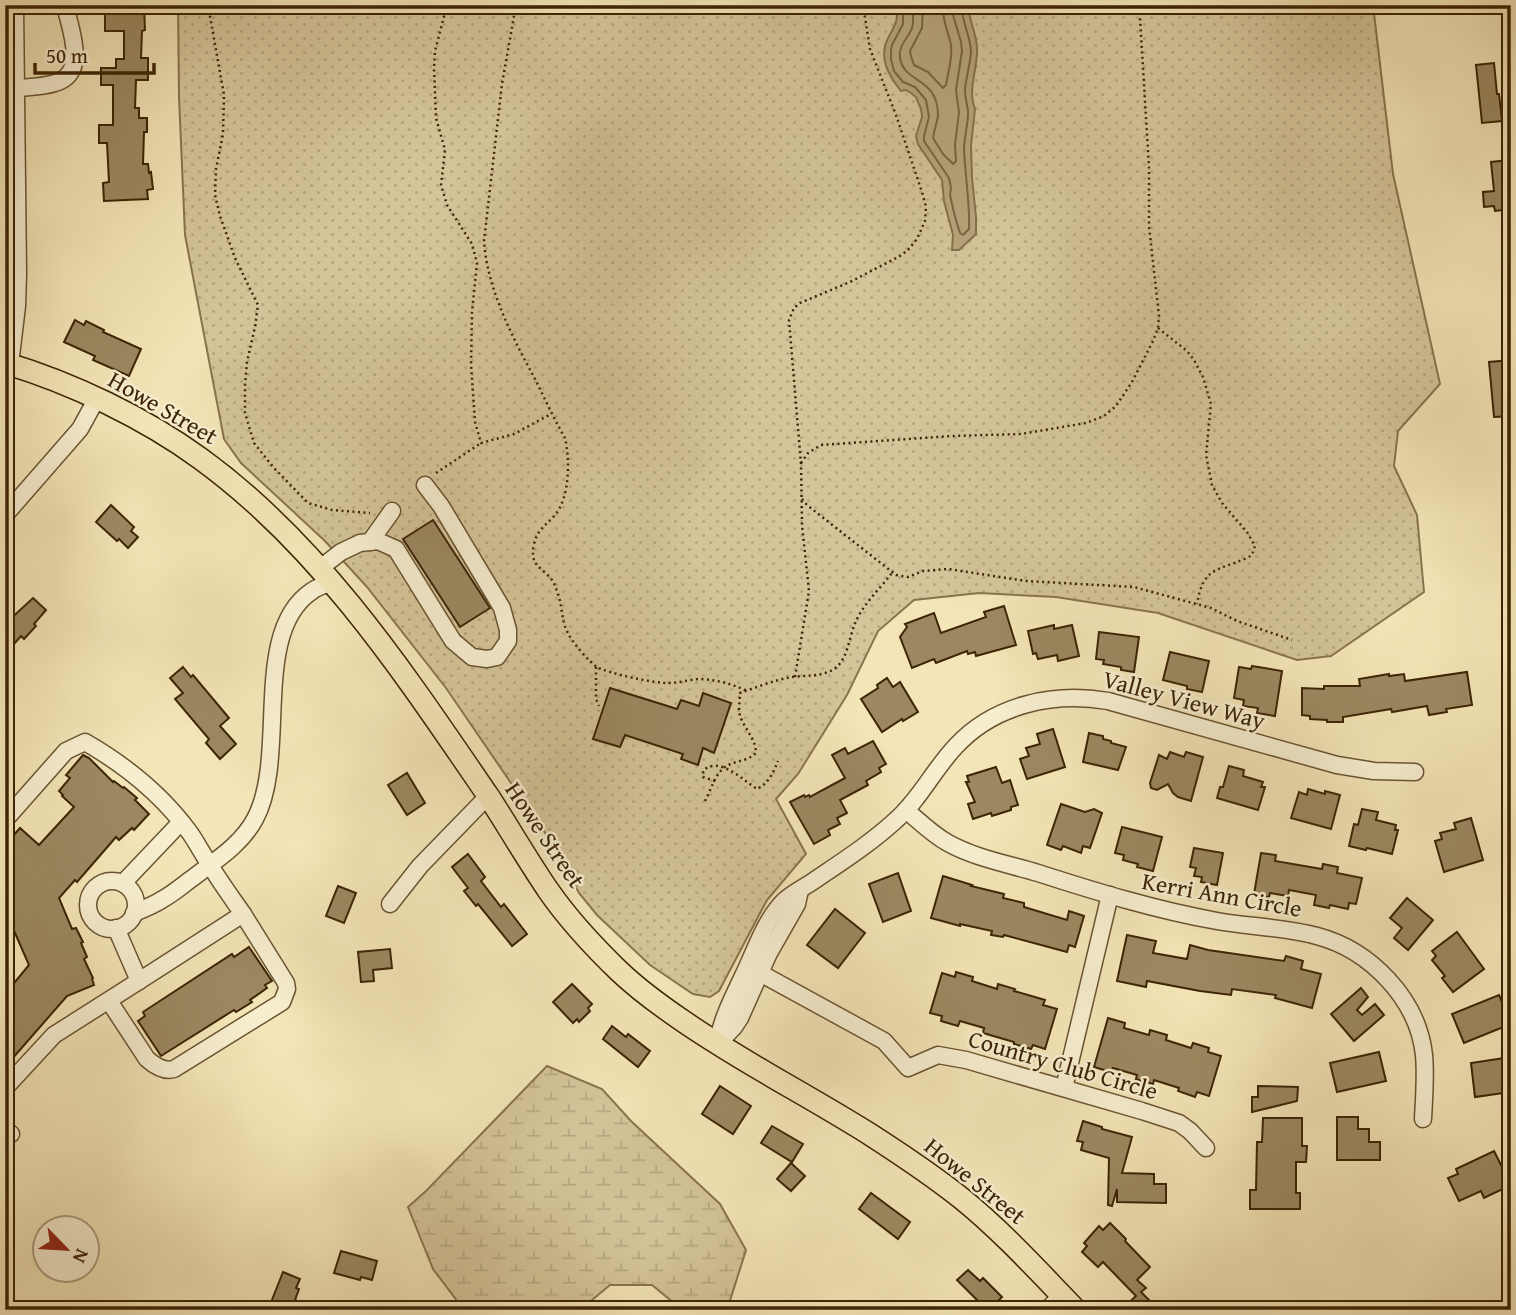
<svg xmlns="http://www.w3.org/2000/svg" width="1516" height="1315" viewBox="0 0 1516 1315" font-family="'Gentium Book Plus',serif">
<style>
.grass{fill:url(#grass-dots);stroke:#88744e;stroke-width:2}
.wetland{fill:url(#wetland-marsh);stroke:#88744e;stroke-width:2}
.water{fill:#b5a37a;stroke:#85704b;stroke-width:2}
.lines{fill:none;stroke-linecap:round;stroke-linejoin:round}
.shore{stroke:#78643f;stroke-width:2}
.building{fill:#9b8861;stroke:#3c2404;stroke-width:2}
.minor-casing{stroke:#6a5431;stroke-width:19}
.major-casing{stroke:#3c2404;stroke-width:24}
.path{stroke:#3c2404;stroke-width:2.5;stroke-dasharray:2 3.5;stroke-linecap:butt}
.minor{stroke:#f7eed0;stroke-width:16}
.major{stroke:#f3e5b7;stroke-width:21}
.labels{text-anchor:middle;stroke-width:5;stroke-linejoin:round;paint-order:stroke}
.street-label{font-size:24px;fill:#3c2404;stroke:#f7eed0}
</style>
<defs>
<pattern id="grass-dots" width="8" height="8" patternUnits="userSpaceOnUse" patternTransform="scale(1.75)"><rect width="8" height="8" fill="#d4c499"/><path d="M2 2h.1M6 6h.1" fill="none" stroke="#b7a882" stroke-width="1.8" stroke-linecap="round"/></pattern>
<pattern id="wetland-marsh" width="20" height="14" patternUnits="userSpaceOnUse" patternTransform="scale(1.75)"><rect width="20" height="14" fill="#d4c499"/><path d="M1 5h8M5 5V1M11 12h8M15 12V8" fill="none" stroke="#b7a882"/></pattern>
</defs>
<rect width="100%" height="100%" fill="#f3e5b7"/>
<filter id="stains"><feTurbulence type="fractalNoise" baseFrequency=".00286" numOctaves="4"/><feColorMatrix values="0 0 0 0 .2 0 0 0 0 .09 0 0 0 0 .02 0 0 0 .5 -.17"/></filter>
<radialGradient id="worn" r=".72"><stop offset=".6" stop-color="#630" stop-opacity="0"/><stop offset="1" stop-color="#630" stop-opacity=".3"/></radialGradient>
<polygon class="grass" points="178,5 1373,5 1393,174 1440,384 1398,431 1394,466 1417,515 1424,592 1331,656 1297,660 1158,613 1056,597 979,593 914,600 878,631 847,695 798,774 776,799 806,854 767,900 719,991 710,997 693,994 650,965 597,915 579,893 552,843 446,688 367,587 325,541 241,463 224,439 185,235 179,97"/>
<polygon class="wetland" points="547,1066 602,1089 631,1121 720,1204 746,1250 727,1310 679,1310 680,1308 652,1285 610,1285 580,1310 464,1310 433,1269 408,1207 426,1191"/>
<path class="water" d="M896,5H969C968,21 977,33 977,49C978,68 967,90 975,109L971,146L972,178L976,217V234L959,250H952L953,235L944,201L942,180L918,144L916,136L922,117L921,109L916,97L911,93L906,90L901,91C889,76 878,58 888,38C895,25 899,21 896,5Z"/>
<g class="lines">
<g class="shore">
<path d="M903,5V24L892,45L891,50V59L894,71L903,82L915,87L926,100L929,117L924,136V141L949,178L951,188L950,195L955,217L960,233L963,235L969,229C970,202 965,175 964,149C964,137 969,120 968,111C967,104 965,97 965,90C966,77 970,65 971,52C971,36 961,22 962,5"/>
<path d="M912,5C913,12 914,21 912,28C908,39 898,45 900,58C904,84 938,76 938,116C937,123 934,130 933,138L943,154L953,164L956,161L955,145L959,112L956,90L962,51L961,42L953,15V5"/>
<path d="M923,5L922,28L910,51L911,56L914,65L928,72L943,88L946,85C948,73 953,57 951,45C948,31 942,20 943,5"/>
</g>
</g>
<g class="building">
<polygon points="117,5 144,5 145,30 142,31 141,58 148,58 148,80 136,80 135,108 139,108 139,118 147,118 147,132 144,132 143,164 148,164 149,173 151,172 153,189 147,190 148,199 104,201 103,183 109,182 107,143 99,143 99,125 113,125 113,85 101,85 101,68 116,68 116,59 124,59 124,31 105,31 105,14 117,14"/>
<polygon points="1494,63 1497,94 1499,94 1502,121 1482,123 1476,65"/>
<polygon points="1509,160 1511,209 1495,211 1494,206 1484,207 1483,192 1494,191 1491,162"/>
<polygon points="75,320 84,325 86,321 104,330 103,332 141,349 129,376 93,360 95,356 64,342"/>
<polygon points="1511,360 1511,416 1494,417 1489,362"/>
<polygon points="111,505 134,527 131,531 138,537 128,548 119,539 117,541 96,522"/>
<polygon points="433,520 490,608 460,627 403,539"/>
<polygon points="33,598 46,610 34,624 36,626 24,639 21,636 14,644 12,642 5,649 5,624"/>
<polygon points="1004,606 1016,645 976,656 975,652 968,654 967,651 936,663 934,659 912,668 900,637 907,627 905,624 934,613 941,633 986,617 984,612"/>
<polygon points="1054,625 1054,629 1072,625 1079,656 1058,661 1057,655 1038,659 1036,653 1033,654 1028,631"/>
<polygon points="1099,632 1139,637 1134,672 1121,670 1121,667 1103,664 1104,660 1096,659"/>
<polygon points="1170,652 1209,661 1202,692 1187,689 1187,686 1163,680"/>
<polygon points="1252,666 1282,671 1275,716 1257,713 1258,708 1243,706 1244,700 1234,698 1239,667 1251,669"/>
<polygon points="183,667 191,677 193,675 229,718 220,726 236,744 220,759 206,743 209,739 175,699 183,693 170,678"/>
<polygon points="1467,672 1472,705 1446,709 1447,712 1429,715 1427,706 1392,712 1391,709 1343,717 1343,722 1327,722 1327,720 1310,719 1310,716 1302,715 1302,688 1324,689 1324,686 1360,686 1359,679 1389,674 1389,676 1404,674 1405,681"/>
<polygon points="887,678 893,687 900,682 918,712 903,721 902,719 882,732 861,699 878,688 877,685"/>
<polygon points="610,688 677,709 681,700 699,706 703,693 731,703 714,753 703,748 698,765 681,759 683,754 625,735 620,747 593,739"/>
<polygon points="1053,729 1065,767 1027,779 1020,759 1029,756 1026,748 1040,744 1037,734"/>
<polygon points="1089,733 1103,736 1103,739 1111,741 1111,743 1126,747 1118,770 1083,762"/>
<polygon points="873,741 886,764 879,768 881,772 866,781 868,785 840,800 847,813 837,818 840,824 828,830 830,835 814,844 790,802 804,795 805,797 809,795 810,797 845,778 832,755 845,748 848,754"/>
<polygon points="1170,752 1184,757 1186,752 1203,757 1191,801 1178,797 1173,793 1168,784 1157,790 1151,788 1150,783 1159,755 1167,759"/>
<polygon points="83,755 89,758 113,782 114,781 123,788 124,787 137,798 135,800 149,814 134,830 132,828 119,840 116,837 77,882 75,880 59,898 72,929 76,928 83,942 81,943 87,957 84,959 93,978 92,979 94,985 67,996 5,1067 5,994 29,965 5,910 5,845 20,828 39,845 74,807 62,796 63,795 59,791 70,778 66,775"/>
<polygon points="1229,766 1244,770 1243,776 1263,782 1261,787 1265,787 1258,810 1217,798 1220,787 1223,787"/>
<polygon points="996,767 1002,783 1010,780 1018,805 1011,807 1011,810 992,816 991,813 973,819 968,804 975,802 966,782 969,782 967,776"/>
<polygon points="407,773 425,803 407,815 388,785"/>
<polygon points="1308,789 1325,794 1325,791 1340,795 1331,829 1291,818 1299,792 1307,795"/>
<polygon points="1061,804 1085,812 1094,809 1102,813 1090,848 1083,846 1081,853 1063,846 1061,850 1047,845"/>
<polygon points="1362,809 1378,812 1376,820 1396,825 1395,830 1398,830 1392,854 1367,848 1366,850 1349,846 1354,824 1358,825"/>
<polygon points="1471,818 1483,860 1444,872 1435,841 1442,839 1440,833 1456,829 1454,823"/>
<polygon points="1122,827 1162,837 1153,871 1137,867 1138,864 1123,860 1124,855 1115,853"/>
<polygon points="1194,848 1223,853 1217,885 1201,882 1202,877 1194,876 1196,868 1190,867"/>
<polygon points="1261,853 1276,855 1275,861 1322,869 1323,864 1338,867 1337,873 1362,878 1356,904 1349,903 1348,909 1330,905 1329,908 1314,905 1316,895 1289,890 1288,896 1270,893 1269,897 1254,894"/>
<polygon points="468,854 485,877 481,881 501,907 504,904 527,934 512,946 478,904 476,906 464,891 468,888 452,867"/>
<polygon points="898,873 911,911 883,922 869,884"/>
<polygon points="943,876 972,885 971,886 1004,894 1003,898 1024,903 1024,907 1067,920 1069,911 1084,916 1075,947 1069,945 1067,952 1004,935 1003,937 991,935 992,931 960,924 960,926 931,918"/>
<polygon points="338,886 356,893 344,923 326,916"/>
<polygon points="1407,898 1433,920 1408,950 1394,938 1402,928 1390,918"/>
<polygon points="835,909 865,933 838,968 807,945"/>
<polygon points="1457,932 1484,969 1453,992 1442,978 1445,976 1432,960 1436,956 1432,951"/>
<polygon points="1127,935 1156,941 1153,953 1187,959 1190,945 1208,950 1284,961 1286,956 1303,961 1301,969 1321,974 1312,1008 1275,998 1276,995 1232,989 1231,995 1200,991 1147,981 1146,987 1117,981"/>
<polygon points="249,947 272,981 265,985 267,988 250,1000 252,1002 236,1012 234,1010 161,1056 138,1021 145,1016 143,1012 232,954 234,957"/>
<polygon points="390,949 392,968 373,970 374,981 361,982 358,952"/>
<polygon points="956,972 973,977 972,981 997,989 998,984 1015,989 1014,991 1045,1000 1043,1005 1057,1009 1045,1049 1033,1045 1031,1049 1014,1044 1014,1042 983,1033 984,1028 960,1021 958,1026 941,1021 942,1016 930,1013 942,973 955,977"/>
<polygon points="572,984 592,1004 588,1008 590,1011 579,1022 577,1019 573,1023 553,1002"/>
<polygon points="1361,988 1368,997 1357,1010 1362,1015 1375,1004 1384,1015 1354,1041 1331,1014"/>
<polygon points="1499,995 1511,1024 1464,1043 1452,1014"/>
<polygon points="1108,1018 1125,1023 1124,1028 1149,1035 1150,1030 1167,1035 1166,1040 1191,1048 1193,1043 1209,1048 1208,1052 1221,1056 1209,1096 1197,1092 1195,1097 1178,1091 1179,1088 1154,1080 1153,1084 1136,1079 1137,1075 1113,1068 1111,1072 1094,1067"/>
<polygon points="612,1026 626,1037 628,1034 650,1051 638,1067 603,1039"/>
<polygon points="1379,1052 1386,1081 1337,1092 1330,1063"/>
<polygon points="1511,1057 1511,1092 1475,1097 1471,1063"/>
<polygon points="720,1086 751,1106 733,1134 702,1114"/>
<polygon points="1258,1086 1298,1087 1297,1101 1252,1112 1252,1097 1258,1097"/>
<polygon points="1337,1117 1358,1117 1358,1129 1369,1129 1369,1142 1380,1142 1380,1160 1337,1160"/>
<polygon points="1263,1118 1302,1118 1302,1146 1307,1146 1306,1162 1296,1162 1296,1193 1300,1193 1300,1209 1250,1209 1250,1190 1256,1190 1257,1142 1262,1142"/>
<polygon points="1083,1121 1102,1127 1102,1129 1132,1137 1122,1173 1154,1174 1154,1184 1166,1184 1166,1203 1117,1202 1117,1189 1112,1206 1108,1205 1109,1158 1081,1150 1083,1142 1077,1141"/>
<polygon points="772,1126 803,1144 792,1162 761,1143"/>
<polygon points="1494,1151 1511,1185 1484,1198 1481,1191 1459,1201 1448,1178 1458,1174 1456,1169"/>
<polygon points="791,1163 805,1176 791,1191 777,1179"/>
<polygon points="871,1193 910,1222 898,1239 859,1209"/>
<polygon points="1110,1223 1126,1239 1125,1241 1150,1267 1137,1280 1146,1288 1141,1292 1152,1303 1145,1310 1121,1310 1136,1296 1103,1262 1098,1267 1082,1252 1087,1246 1084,1243 1099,1226 1103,1230"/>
<polygon points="341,1251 377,1261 372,1280 361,1277 360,1280 334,1273"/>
<polygon points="968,1270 980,1281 983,1278 1002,1297 989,1310 987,1310 957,1280"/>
<polygon points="283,1272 300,1279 296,1288 299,1289 295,1300 319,1310 268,1310"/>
</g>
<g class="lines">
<g class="minor-casing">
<g id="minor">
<path d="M17,88C29,87 43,87 55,83C89,73 70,29 65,5"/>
<polyline points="10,364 17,306 18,274 15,5"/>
<polyline points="5,515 80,429 97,398"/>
<polyline points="370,542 392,511"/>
<polyline points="319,569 341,552 360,543 378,541 396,549 453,641 472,657 487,659 497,657 508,641 508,630 502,608 441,506 425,485"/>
<path d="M906,810C919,821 932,834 948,843C975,858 1008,864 1038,873C1097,892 1156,910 1217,921C1250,927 1284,927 1317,936C1370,950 1418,999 1424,1055C1426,1076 1424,1098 1423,1119"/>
<path d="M5,820L66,751L85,742C125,765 163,796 190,833C197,843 203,855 210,865C220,882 232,898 243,914L139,981"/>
<circle cx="112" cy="905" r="24"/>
<polyline points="123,883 181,822"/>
<polyline points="390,904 420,866 488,796"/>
<path d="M134,913C144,909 154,905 163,899C174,893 184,884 194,877C216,860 241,845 255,819C289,756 250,632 312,591C317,587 325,585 331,582"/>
<polyline points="760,973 884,1041 908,1068 938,1055 966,1060 1142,1111 1179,1123 1190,1131 1206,1148"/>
<path d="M109,1001L147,1059C155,1066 164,1072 174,1069L282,1002L287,989L286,983L243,914"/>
<path d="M717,1044C722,1016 736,992 748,965C758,943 767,918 784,901C792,893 805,887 815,880C843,861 871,843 896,820C920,799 934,769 956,746C995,704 1054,692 1108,701L1337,765L1374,771L1415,772"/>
<polyline points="718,1044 734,1027 740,1018 769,953 797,904 800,890"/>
<polyline points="5,1088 54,1035 139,981 116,928"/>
<polyline points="1064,1088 1110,895"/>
<polyline points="5,1129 11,1134"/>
<polyline points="1047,1310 1062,1295"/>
</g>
</g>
<g class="major-casing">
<path id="major" d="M5,363C72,383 145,418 201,459C322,547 406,676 489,797C509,828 527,859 548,890C568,919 594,947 620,972C639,990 661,1006 683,1021C744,1063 809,1096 871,1135C902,1155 932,1175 961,1198C1002,1231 1039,1272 1076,1310"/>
</g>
<g class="path">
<polyline points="208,5 224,95 223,134 216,169 215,195 220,216 235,258 258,305 255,327 247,362 245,385 245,413 254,443 274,468 308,503 332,510 370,513"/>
<polyline points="447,5 435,51 434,69 436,118 445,150 441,185 447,205 472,244 477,263 472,312 471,364 475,422 481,443 514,434 551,414"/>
<path d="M516,5L502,84L484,241C487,289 513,338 535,379C545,399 554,419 565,438C570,459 570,497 555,515C546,525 537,530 534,544C529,566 542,567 552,580C555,584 556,589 558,594C563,608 561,622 569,635C574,644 589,662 597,667C607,673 657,684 669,683C680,683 691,679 701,679C718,680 732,684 747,691"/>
<path d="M1158,328L1187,351L1194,360L1203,377L1211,404L1206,455L1212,485L1222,503L1247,532L1255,546L1252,555L1247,558C1217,571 1203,567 1197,604"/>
<polyline points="801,463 808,453 821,445 952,436 1021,434 1086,423 1104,416 1116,406 1132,382 1153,341 1158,328 1159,316 1149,226 1149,167 1140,18 1138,5"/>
<polyline points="436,473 481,443"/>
<polyline points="802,499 807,505 896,575 908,577 923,571 948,569 1026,581 1134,587 1211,608 1237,621 1292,640"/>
<polyline points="596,667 596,699 599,706"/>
<polyline points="795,677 809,591 802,525 801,464 789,320 794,308 800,303 850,282 900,256 908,250 917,239 925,221 926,207 922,192 896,115 870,49 863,5"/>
<path d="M715,781L703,777V771C718,755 743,780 757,789C769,783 773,773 778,761"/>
<path d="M705,801C711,790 715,774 725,767C735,760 747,762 756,753C756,737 741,726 739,711C739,705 740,699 740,693C757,687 775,680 792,677C807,675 821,677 834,669C847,661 849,639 854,626C861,606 879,590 892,573"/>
</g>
<use href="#minor" class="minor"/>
<use href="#major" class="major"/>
</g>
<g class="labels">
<g class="street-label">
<text transform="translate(163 408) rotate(30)" y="8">Howe Street</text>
<text transform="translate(1184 700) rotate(15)" y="8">Valley View Way</text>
<text transform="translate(545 835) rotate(56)" y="8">Howe Street</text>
<text transform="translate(1222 895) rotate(10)" y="8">Kerri Ann Circle</text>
<text transform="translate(1063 1065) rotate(16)" y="8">Country Club Circle</text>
<text transform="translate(975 1181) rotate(39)" y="8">Howe Street</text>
</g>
</g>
<rect width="1516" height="1315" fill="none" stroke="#f3e5b7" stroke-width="28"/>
<rect x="7" y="7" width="1502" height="1301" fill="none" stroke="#3c2404" stroke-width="3.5"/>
<rect x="14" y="14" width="1488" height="1287" fill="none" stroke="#3c2404" stroke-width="2"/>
<g transform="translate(66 1249) rotate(115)"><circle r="33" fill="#f7eed0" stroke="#ac9d7e" stroke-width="2"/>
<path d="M0-5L12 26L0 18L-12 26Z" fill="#8f2418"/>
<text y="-10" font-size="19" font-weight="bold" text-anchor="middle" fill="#3c2404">N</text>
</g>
<path d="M35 63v10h119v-10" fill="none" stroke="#3c2404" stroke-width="3.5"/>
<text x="46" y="63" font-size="21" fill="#3c2404" stroke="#f7eed0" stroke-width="5" paint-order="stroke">50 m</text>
<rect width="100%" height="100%" filter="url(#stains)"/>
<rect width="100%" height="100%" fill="url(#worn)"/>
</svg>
